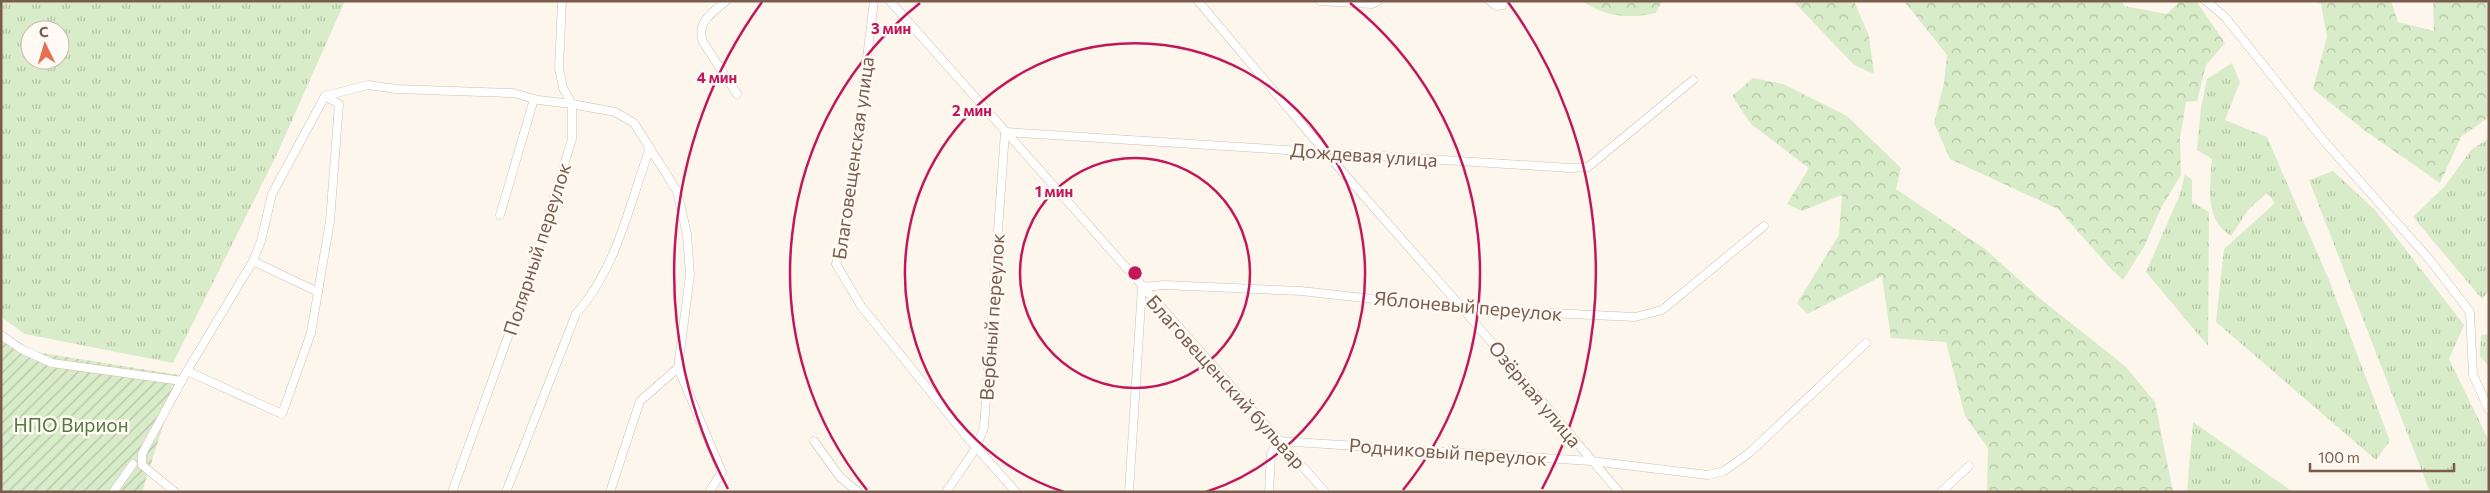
<svg xmlns="http://www.w3.org/2000/svg" width="2490" height="493" viewBox="0 0 2490 493" font-family="Commissioner,sans-serif">
<style>
.grass{fill:url(#grass-tufts);fill-rule:evenodd}
.forest{fill:url(#forest-crowns)}
.garden{fill:url(#garden-furrows)}
.lines{fill:none;stroke-linecap:round;stroke-linejoin:round}
.street-casing{stroke:#d1beb0;stroke-width:9}
.street{stroke:#fff;stroke-width:8}
.ring{fill:none;stroke:#c2185b;stroke-width:2.5}
.labels{text-anchor:middle;stroke-width:5;stroke-linejoin:round;paint-order:stroke}
.street-label{font-size:19px;fill:#7a5c4d;stroke:#fffaf3}
.park-label{font-size:19px;fill:#537a41;stroke:#fffaf3}
.centre{fill:#c2185b;stroke:#fffaf3;stroke-width:2.5}
.ring-label{font-size:15px;text-anchor:middle;font-weight:bold;fill:#c2185b;stroke:#fffaf3;stroke-width:5;stroke-linejoin:round;paint-order:stroke}
</style>
<defs>
<pattern id="grass-tufts" width="24" height="20" patternUnits="userSpaceOnUse" patternTransform="scale(1.25)"><rect width="24" height="20" fill="#d8ecc9"/><path d="M3 7l-1-3M5 7V3M7 7l1-3M15 17l-1-3M17 17v-4M19 17l1-3" fill="none" stroke="#b4c2a5"/></pattern>
<pattern id="forest-crowns" width="20" height="18" patternUnits="userSpaceOnUse" patternTransform="scale(1.25)"><rect width="20" height="18" fill="#d8ecc9"/><path d="M2 6a3 3 0 1 1 6 0M12 15a3 3 0 1 1 6 0" fill="none" stroke="#b4c2a5"/></pattern>
<pattern id="garden-furrows" width="10" height="10" patternUnits="userSpaceOnUse" patternTransform="scale(1.25)"><rect width="10" height="10" fill="#d8ecc9"/><path d="M-1 1l2-2M0 10L10 0M9 11l2-2" fill="none" stroke="#b4c2a5"/></pattern>
</defs>
<rect width="100%" height="100%" fill="#fdf6ec"/>
<g class="grass">
<path d="M1,1H345L277,154L173,363L25,334L1,317ZM30,30H60V60H30Z"/>
<path d="M2232,63L2240,82L2225,120L2267,137L2329,280L2390,441L2376,460L2216,322L2224,249L2275,203L2267,193L2248,210L2231,236C2204,219 2210,186 2212,159L2197,150L2201,108L2207,79Z"/>
<polygon points="2489,138 2489,291 2482,299 2413,217 2445,186 2471,150"/>
<polygon points="2333,171 2376,211 2464,325 2449,359 2489,441 2489,492 2430,492 2309,180"/>
<polygon points="2185,174 2192,180 2192,202 2209,212 2208,346 2146,272 2180,194"/>
<polygon points="2489,334 2489,367 2480,356 2481,335"/>
<polygon points="2193,422 2293,492 2187,492"/>
</g>
<g class="forest">
<path d="M1583,1H1662L1656,13C1631,19 1603,17 1583,1Z"/>
<polygon points="1793,1 1854,1 1869,36 1874,74 1854,65"/>
<polygon points="1904,1 2122,1 2124,6 2167,14 2180,1 2196,1 2225,43 2206,65 2197,101 2186,102 2180,138 2181,175 2161,208 2145,245 2123,280 2111,269 2058,209 1950,159 1934,123 1944,83 1947,55"/>
<polygon points="2314,1 2391,1 2398,22 2434,31 2433,1 2489,1 2489,117 2461,137 2440,183 2364,130 2313,89 2327,37 2321,4"/>
<polygon points="1753,78 1783,84 1847,116 1901,168 1896,189 1985,249 2043,301 2125,366 2155,402 2173,492 1987,492 1988,448 1965,416 1946,342 1891,338 1882,276 1807,314 1797,303 1839,235 1842,195 1802,211 1787,204 1809,168 1751,124 1732,96"/>
</g>
<polygon class="garden" points="1,331 35,352 179,375 142,492 1,492"/>
<g class="lines">
<g class="street-casing">
<g id="street">
<path d="M726,1C712,13 696,22 703,42L737,94"/>
<polyline points="874,1 850,196 842,246 836,264 861,306 967,437 1016,492"/>
<polyline points="890,1 1325,492"/>
<polyline points="1198,1 1326,153 1463,309 1619,492"/>
<polyline points="1320,1 1372,4 1378,1"/>
<polyline points="1490,1 1496,6 1503,5"/>
<polyline points="2206,1 2225,17 2324,141 2430,260 2470,312 2473,375 2489,410"/>
<polyline points="500,215 534,99"/>
<polyline points="253,261 318,292"/>
<polyline points="1,335 21,349 52,363 182,381"/>
<polyline points="187,371 282,414 311,333 330,221 339,104 325,96"/>
<polyline points="814,441 840,477 858,492"/>
<polyline points="113,492 133,464"/>
<polyline points="175,492 142,465 142,454 187,371 253,261 261,241 272,194 325,96 368,85 396,89 513,93 538,100 572,104 615,112 634,123 677,191 687,234 690,275 678,368 722,472 709,492"/>
<polyline points="452,492 528,281 572,139 572,104 563,88 559,68 562,1"/>
<path d="M506,492L576,314C617,268 629,205 650,148"/>
<polyline points="610,492 640,401 678,368"/>
<polyline points="946,492 976,448 984,427 1005,132 1570,168 1588,167 1693,80"/>
<polyline points="1129,492 1142,287 1164,285 1301,291 1463,309 1635,317 1662,310 1764,226"/>
<polyline points="1269,492 1271,454 1278,441 1591,461 1708,475 1724,471 1748,454 1866,343"/>
<polyline points="1941,492 1969,466"/>
</g>
</g>
<use href="#street" class="street"/>
</g>
<g class="ring">
<circle cx="1135" cy="273" r="115"/>
<path d="M1064 492A230 230 0 1 1 1206 492"/>
<path d="M867 490A345 345 0 0 1 920 3M1350 3A345 345 0 0 1 1403 490"/>
<path d="M728 489A461 461 0 0 1 762 2M1508 2A461 461 0 0 1 1542 489"/>
</g>
<g class="labels">
<g class="street-label">
<text transform="translate(1364 155) rotate(4)" y="7">Дождевая улица</text>
<text transform="translate(853 158) rotate(-82)" y="7">Благовещенская улица</text>
<text transform="translate(537 249) rotate(-72)" y="7">Полярный переулок</text>
<text transform="translate(1468 306) rotate(5)" y="7">Яблоневый переулок</text>
<text transform="translate(992 317) rotate(-86)" y="7">Вербный переулок</text>
<text transform="translate(1226 382) rotate(48)" y="7">Благовещенский бульвар</text>
<text transform="translate(1535 394) rotate(50)" y="7">Озёрная улица</text>
<text transform="translate(1448 452) rotate(4)" y="7">Родниковый переулок</text>
</g>
<g class="park-label">
<text x="71" y="432">НПО Вирион</text>
</g>
</g>
<circle cx="1135" cy="273" r="8" class="centre"/>
<g class="ring-label">
<text x="891" y="34">3 мин</text>
<text x="717" y="83">4 мин</text>
<text x="972" y="116">2 мин</text>
<text x="1054" y="197">1 мин</text>
</g>
<rect width="2490" height="493" fill="none" stroke="#7a5c4d" stroke-width="5"/>
<g transform="translate(45 45) rotate(355)"><circle r="24" fill="#fffaf3" stroke="#cabbb1"/>
<path d="M0-4L9 19L0 12L-9 19Z" fill="#e76f51"/>
<text y="-8" font-size="14" font-weight="bold" text-anchor="middle" fill="#7a5c4d">С</text>
</g>
<path d="M2310 463v8h144v-8" fill="none" stroke="#7a5c4d" stroke-width="2.5"/>
<text x="2318" y="463" font-size="15" fill="#7a5c4d" stroke="#fffaf3" stroke-width="4" paint-order="stroke">100 m</text>
</svg>
